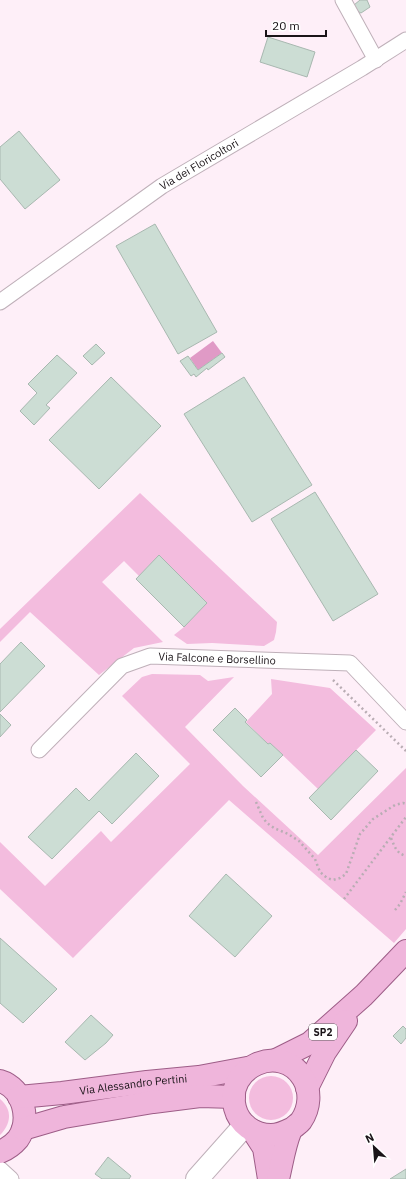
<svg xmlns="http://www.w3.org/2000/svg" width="406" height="1179" viewBox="0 0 406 1179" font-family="'IBM Plex Sans',sans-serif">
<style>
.green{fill:#f3bcde}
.water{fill:#e09ac6}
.building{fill:#ccddd4;stroke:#a8b8b0}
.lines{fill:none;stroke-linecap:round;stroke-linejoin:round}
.street-casing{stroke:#bfb0b9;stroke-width:17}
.secondary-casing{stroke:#bfb0b9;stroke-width:24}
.primary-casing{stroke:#9d5d87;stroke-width:24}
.path{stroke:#b9adb4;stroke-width:2.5;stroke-dasharray:2 3;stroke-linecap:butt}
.street{stroke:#fff;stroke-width:15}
.secondary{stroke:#fff;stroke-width:22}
.primary{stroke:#efb5db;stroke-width:22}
.labels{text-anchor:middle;stroke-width:4;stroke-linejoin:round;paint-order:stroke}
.shield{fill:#fff;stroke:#5f5a5d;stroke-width:1}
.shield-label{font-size:10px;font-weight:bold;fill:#1a1418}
.street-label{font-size:11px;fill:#1a1418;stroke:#fff}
</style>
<rect width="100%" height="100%" fill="#feeff8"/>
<g class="green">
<polygon points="140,493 277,622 276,632 274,640 264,646 212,643 187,644 174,635 184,627 207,603 159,555 139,576 124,561 102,582 163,642 134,648 99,675 30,612 0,642 0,629"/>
<polygon points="152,674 200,675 208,681 234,677 185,727 243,786 318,855 406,768 406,929 394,943 229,800 73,958 0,889 0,842 45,886 101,831 111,842 190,764 122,696 142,677"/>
<polygon points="271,679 330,688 376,730 318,789 270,743 268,744 246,722 272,694"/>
<circle cx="271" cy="1098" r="22"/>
<path d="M0,1099C13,1110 11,1124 0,1135Z"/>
</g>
<polygon class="water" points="213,341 222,353 198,370 190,358"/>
<g class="building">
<polygon points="360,0 367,0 370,7 361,13 357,11 354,5"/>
<polygon points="268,37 315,52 307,77 260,62"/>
<polygon points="19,131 60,180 25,209 0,179 0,147"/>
<polygon points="155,224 217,332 178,354 116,246"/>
<polygon points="96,344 105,353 92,365 83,356"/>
<polygon points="222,353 225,357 208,370 207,368 196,377 194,374 191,376 180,361 188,356 198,370"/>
<polygon points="57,355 77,373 46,405 50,408 34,425 20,411 37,393 28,384"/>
<polygon points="111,377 161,426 99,489 49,440"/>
<polygon points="244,377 312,485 252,522 184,414"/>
<polygon points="315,492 378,594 333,621 271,519"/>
<polygon points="159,555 207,603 184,627 136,579"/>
<polygon points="21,642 45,666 0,712 0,664"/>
<polygon points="235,708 247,720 245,722 268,744 270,743 283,755 261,777 213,730"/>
<polygon points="0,714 11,725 0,737"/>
<polygon points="356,750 378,771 331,820 309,798"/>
<polygon points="136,753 159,776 112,824 99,811 52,859 28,837 76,788 89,801"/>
<polygon points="226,874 272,916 235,957 189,916"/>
<polygon points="0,938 57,989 23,1023 0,1003"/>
<polygon points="91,1015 113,1035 106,1043 85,1060 65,1042"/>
<polygon points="403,1026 406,1029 406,1038 401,1044 393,1036"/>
<polygon points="108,1157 131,1176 129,1179 102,1179 95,1174"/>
<polygon points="406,1169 406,1179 390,1179"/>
</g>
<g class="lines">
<g class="street-casing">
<g id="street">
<polyline points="343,0 376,60"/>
<path id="s1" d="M0,302L162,186L362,68L406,40"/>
<path id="s2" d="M39,750L122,666L150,656L350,663L406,722"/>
<polyline points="0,1169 11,1179"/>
</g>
</g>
<g class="secondary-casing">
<polyline id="secondary" points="197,1179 245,1125"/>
</g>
<g class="primary-casing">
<g id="primary">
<polyline points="276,1060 310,1043 364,995 406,951"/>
<path d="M0,1081C24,1088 31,1120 18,1139C13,1145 7,1149 0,1152"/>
<polyline points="307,1088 325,1052 346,1021"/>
<path id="s3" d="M19,1097L62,1093L147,1082L199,1077L247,1068"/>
<polyline points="23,1129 64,1117 153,1102 200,1096 234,1097"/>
<polyline points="253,1131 264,1148 269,1179"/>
<path d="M278,1179C282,1163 284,1147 290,1132C292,1127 298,1125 301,1121C310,1108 311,1091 303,1078C281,1042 224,1067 235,1108C239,1124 254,1135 271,1135C278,1135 285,1132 291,1129"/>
</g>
</g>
<g class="path">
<polyline points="333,680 406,751"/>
<polyline points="256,802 263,818 267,823 274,828 288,834 299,841 315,859 320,872 327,878 333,880 340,878 346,874 360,834 373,819 395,805 403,803 406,804"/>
<path d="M391,838C395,847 396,853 406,856"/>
<polyline points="344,899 406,817"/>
<polyline points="395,910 400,904 406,892"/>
</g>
<use href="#street" class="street"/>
<use href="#secondary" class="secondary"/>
<use href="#primary" class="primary"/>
</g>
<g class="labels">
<rect class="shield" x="309" y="1024" width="28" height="16" rx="3"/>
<g class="shield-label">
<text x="323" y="1036">SP2</text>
</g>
<g class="street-label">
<text dy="4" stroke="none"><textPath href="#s1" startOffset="242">Via dei Floricoltori</textPath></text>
<text dy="4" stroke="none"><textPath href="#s2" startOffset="215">Via Falcone e Borsellino</textPath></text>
<text dy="4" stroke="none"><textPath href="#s3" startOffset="115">Via Alessandro Pertini</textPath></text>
</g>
</g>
<g transform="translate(374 1147) rotate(334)" stroke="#ffffff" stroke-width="3" paint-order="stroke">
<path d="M0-3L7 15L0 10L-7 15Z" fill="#1a1418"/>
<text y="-6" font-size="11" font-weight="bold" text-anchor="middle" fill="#1a1418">N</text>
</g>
<path d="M266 30v6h60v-6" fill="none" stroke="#1a1418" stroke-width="2"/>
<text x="272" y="30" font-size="12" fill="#1a1418" stroke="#ffffff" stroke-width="3" paint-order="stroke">20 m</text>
</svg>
